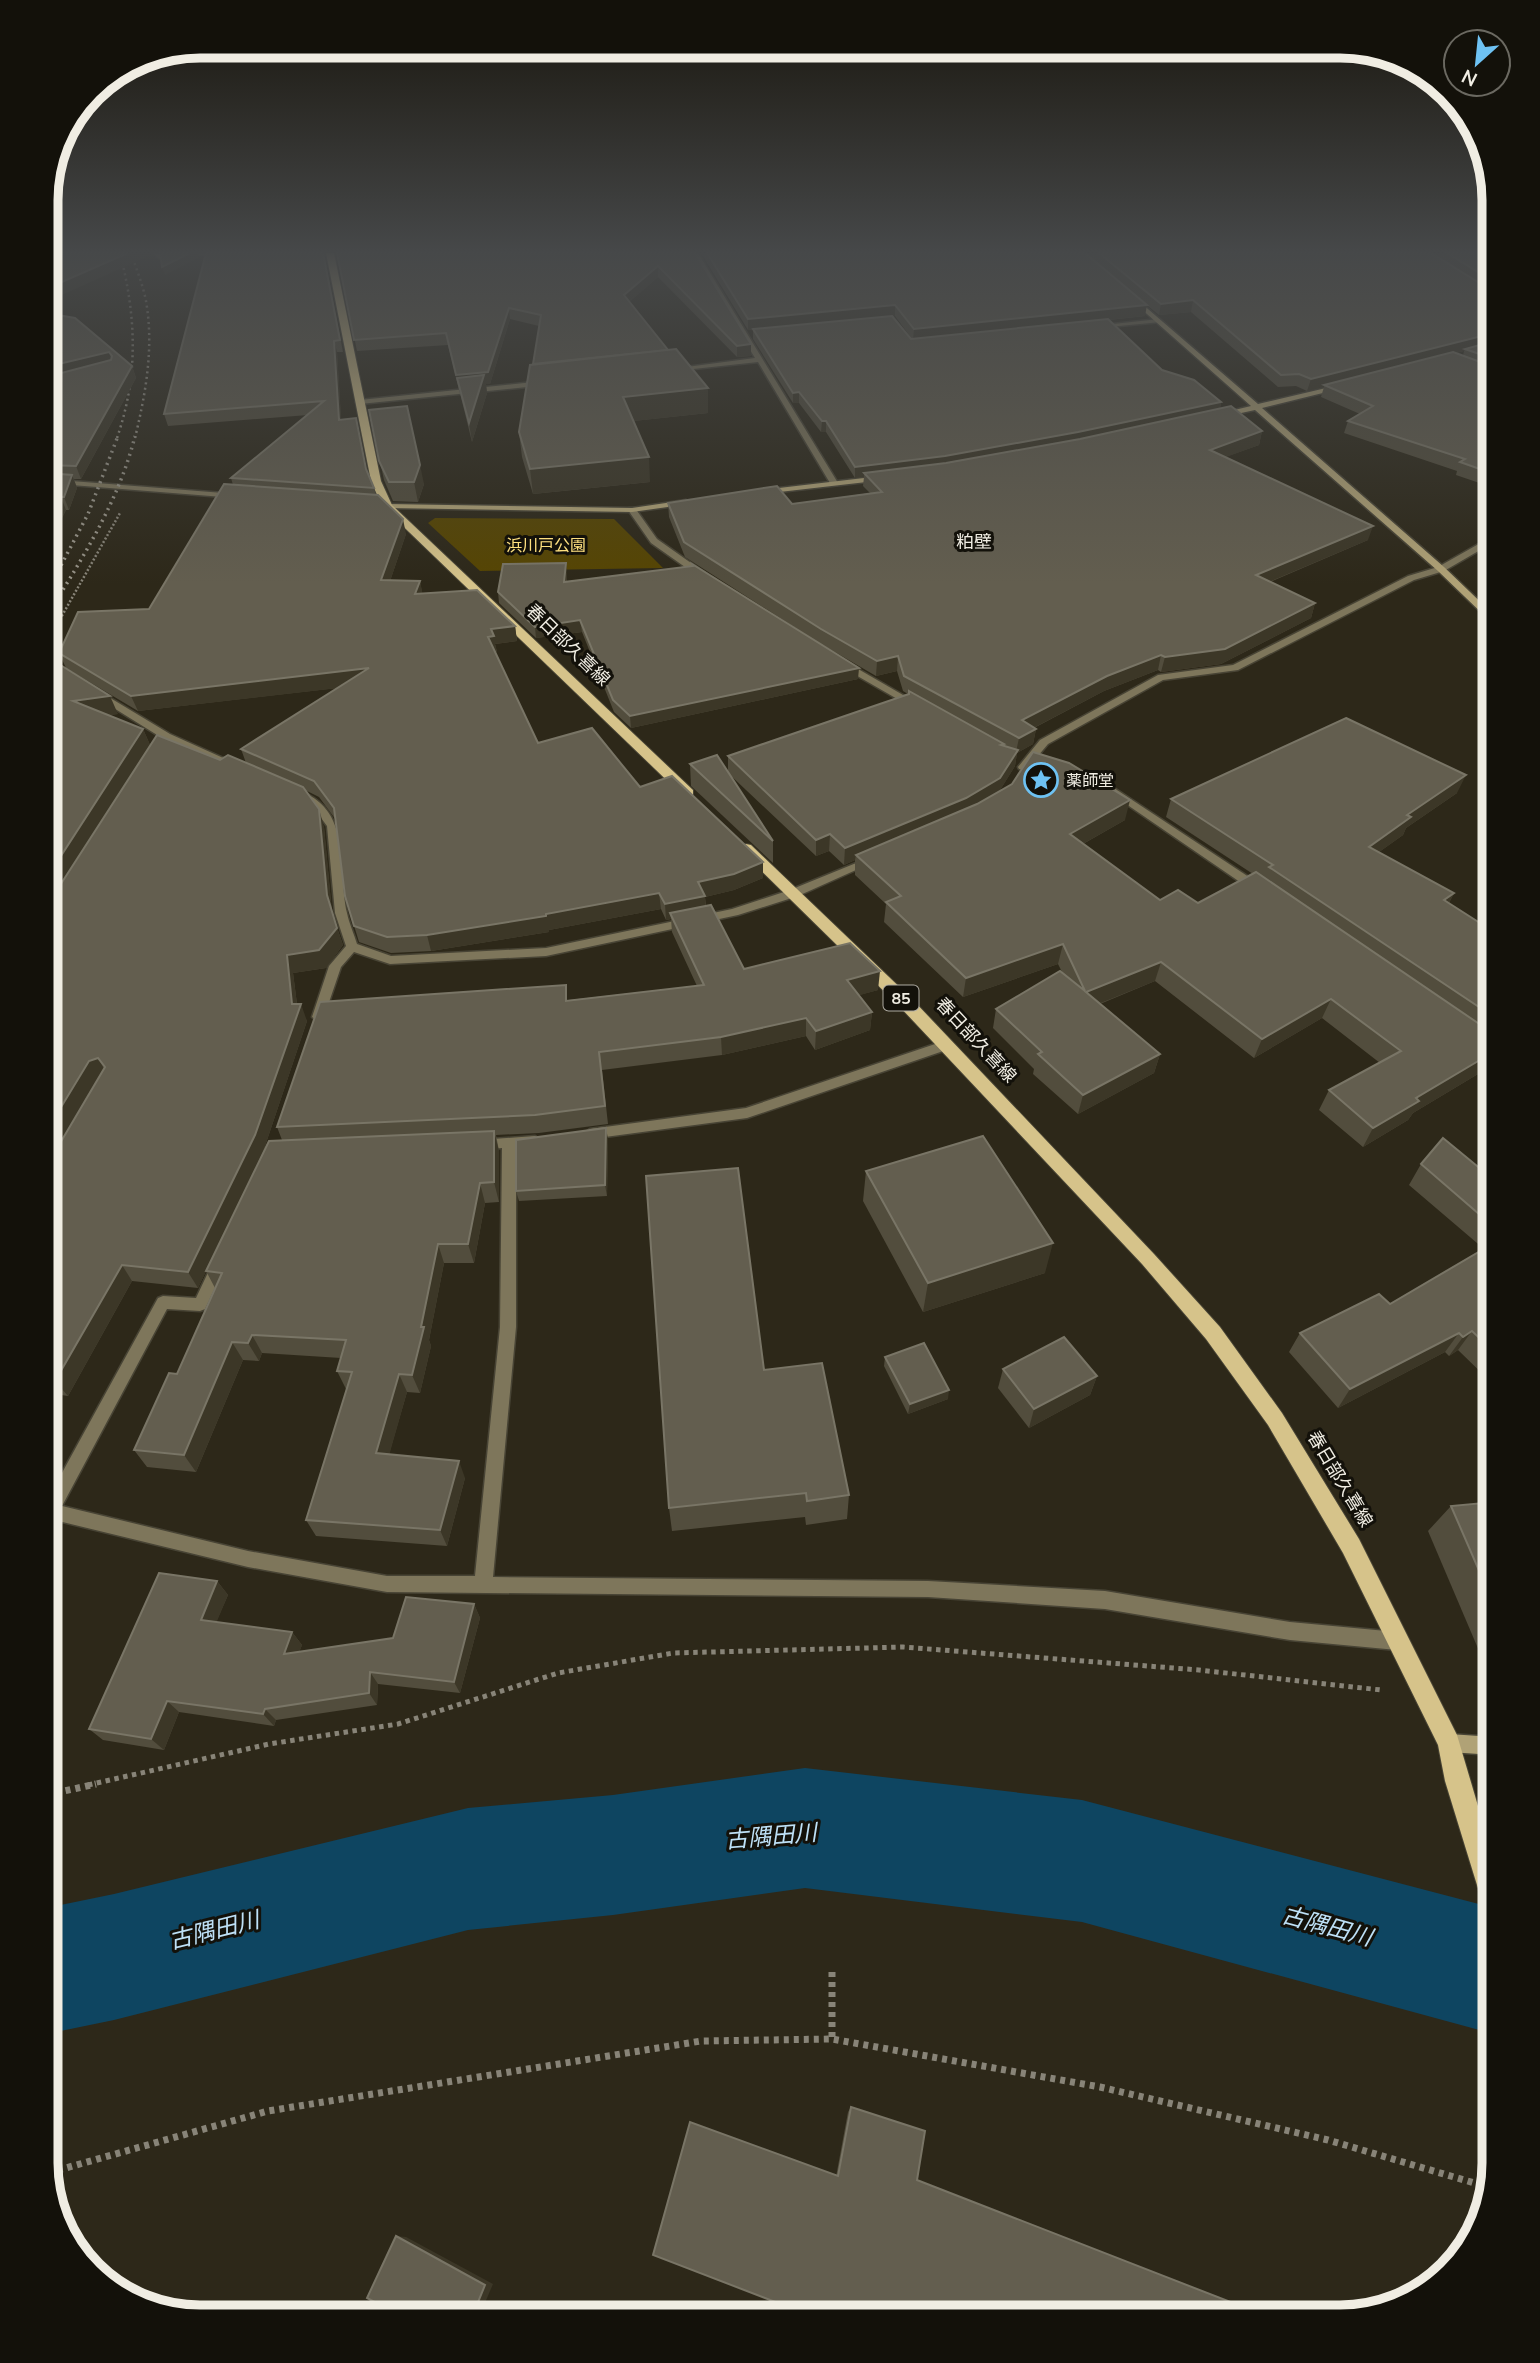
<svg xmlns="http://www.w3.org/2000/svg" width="1540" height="2363" viewBox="0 0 1540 2363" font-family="'Nunito Sans','Noto Sans JP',sans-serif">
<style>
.green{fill:#564502}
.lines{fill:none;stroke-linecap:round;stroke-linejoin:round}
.river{fill:#0e4561;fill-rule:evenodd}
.street-casing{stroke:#484435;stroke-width:3}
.secondary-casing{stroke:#484435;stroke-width:3}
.primary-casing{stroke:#484435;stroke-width:2}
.path-far2{stroke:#888478;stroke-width:2.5;stroke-dasharray:2 2;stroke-linecap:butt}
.path-far1{stroke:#888478;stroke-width:5;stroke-dasharray:4.5 4.5;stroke-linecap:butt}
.path{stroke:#888478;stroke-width:7;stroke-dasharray:5 5;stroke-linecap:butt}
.street{fill:#7e765b;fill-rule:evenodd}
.secondary{fill:#b0a276;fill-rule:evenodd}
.primary{fill:#d6c38a;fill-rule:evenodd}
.rail-far1{stroke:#989488;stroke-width:2.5;stroke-dasharray:2 3.5;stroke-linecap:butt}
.rail{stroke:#989488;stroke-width:3.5;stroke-dasharray:2 4.5;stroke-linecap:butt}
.wall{fill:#524d3d;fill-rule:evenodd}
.shaded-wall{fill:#3c3727}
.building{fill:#635e4f;stroke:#797566;stroke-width:2}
.labels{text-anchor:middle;stroke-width:6;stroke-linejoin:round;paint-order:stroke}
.far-park-label{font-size:16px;fill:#fee07f;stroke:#13110a}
.far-poi-label{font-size:16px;fill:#f0ede3;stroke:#13110a;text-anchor:start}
.shield{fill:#13110a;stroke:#aeaba2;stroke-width:2}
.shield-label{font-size:16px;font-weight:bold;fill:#f0ede3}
.far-quarter-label{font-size:18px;fill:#f0ede3;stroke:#13110a}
.street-label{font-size:18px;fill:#f0ede3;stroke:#13110a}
.near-water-label{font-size:23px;font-style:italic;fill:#bee1f7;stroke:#13110a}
.rim{fill:none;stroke:#f0ede3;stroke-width:9}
</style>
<rect width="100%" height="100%" fill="#2d2819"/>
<polygon class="green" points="435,518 614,519 663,568 480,571 428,523"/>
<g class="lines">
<polygon class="river" points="805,1768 1082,1800 1494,1908 1494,2034 1082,1922 805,1888 613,1915 468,1930 114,2020 46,2034 46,1908 114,1894 468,1808 613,1795"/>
<g class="street-casing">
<g id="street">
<polygon points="153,253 160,254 224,253 158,258"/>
<polygon points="692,253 698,253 838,483 837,485 830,483 758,362 675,371 671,369 755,358"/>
<polygon points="1159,319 1161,322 1098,328 1095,326"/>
<polygon points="543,381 546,385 360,404 356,402 360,400"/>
<polygon points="46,479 236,494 240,496 236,498 46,483"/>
<polygon points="629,508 635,508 657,539 708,575 708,579 702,579 651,543 628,510"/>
<polygon points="1491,537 1494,537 1494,542 1444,571 1414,580 1238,670 1163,680 1048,744 1027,769 1019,769 1018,767 1040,740 1158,675 1233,665 1408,576 1438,567"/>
<polygon points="46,659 49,660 72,675 64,677 46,666"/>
<polygon points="840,662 846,662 922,706 913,708 840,666"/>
<polygon points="96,693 102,693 170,734 241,766 240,768 232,768 162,738 96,697"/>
<polygon points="1114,788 1264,887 1264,893 1256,893 1110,793 1109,791"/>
<path d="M296,790C353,807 337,867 347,913C349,923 354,934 357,944L391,956L546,948L732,909L790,890L866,859H874L876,861L798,896L738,915L546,956L390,964L354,952L341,967L324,1017L318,1021L312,1017L329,966L346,946L335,913L327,826L310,803L292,795L291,793Z"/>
<polygon points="947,1040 953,1045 952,1048 747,1118 590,1139 583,1134 590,1129 746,1108"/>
<polygon points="535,1136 542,1141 540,1145 516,1148 516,1327 493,1577 928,1581 1105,1591 1290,1622 1397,1632 1403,1635 1406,1641 1403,1647 1397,1650 1290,1640 1105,1609 928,1597 387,1592 248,1567 46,1518 46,1502 158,1298 163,1296 196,1298 213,1262 218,1260 223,1262 225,1266 205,1309 200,1311 167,1309 62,1506 248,1551 387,1576 475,1576 500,1327 502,1148 478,1150 471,1145 478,1140"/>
</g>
</g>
<g class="secondary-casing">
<g id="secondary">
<polygon points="1130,297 1134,297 1258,404 1343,384 1343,388 1262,408 1444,567 1494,615 1494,623 1491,622 1438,571 1255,410 1218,418 1218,414 1251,406 1130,299"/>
<polygon points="881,476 885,478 884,480 762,494 758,492 762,490"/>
<polygon points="686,500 690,502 689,504 632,512 387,508 383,506 387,504 632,508"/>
<polygon points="1449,1734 1494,1737 1494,1755 1449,1752 1442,1750 1440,1743 1442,1736"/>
</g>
</g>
<g class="primary-casing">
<g id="primary">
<polygon points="326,253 334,253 381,481 392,505 693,790 693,796 683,796 382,506 371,481"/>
<polygon points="746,844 751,845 912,999 1154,1254 1220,1327 1282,1413 1359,1539 1457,1735 1494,1860 1494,1910 1485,1907 1481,1898 1445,1781 1438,1745 1343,1553 1268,1425 1206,1339 1142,1264 900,1007 741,851 741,845"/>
</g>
</g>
<polyline class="path-far2" points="50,637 120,513"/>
<polyline class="path-far1" points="88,1785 269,1744 398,1724 558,1673 673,1653 903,1647 1199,1670 1381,1690"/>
<g class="path">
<polyline points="46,1795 96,1784"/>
<polyline points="832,1972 832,2039"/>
<polyline points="48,2173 268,2111 701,2041 832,2039 1100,2087 1328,2140 1488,2187"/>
</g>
<use href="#street" class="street"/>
<use href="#secondary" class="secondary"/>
<use href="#primary" class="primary"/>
<g class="rail-far1">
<path d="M131,253C136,268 143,285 146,301C154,347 146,392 135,438"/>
<path d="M117,438C139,374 136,316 120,253"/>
</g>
<g class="rail">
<polyline points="46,594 88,514 118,436"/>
<path d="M46,617C81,561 119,501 135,436"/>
</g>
</g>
<g class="wall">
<path d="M204,253H324L343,352H337L341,420L366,470L374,488L376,495L406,534L390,581H420L422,593L515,626L517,641L495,644L497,652H495L538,743L640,787L763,878L734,890L705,897L706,906L744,969L878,990L859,995L872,1012L870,1030L815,1050L806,1036L722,1055L602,1070L608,1124L539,1133L496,1135L499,1151V1202L485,1203L474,1263H444L429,1340L431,1346L420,1393L407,1392L389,1454L465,1478L447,1546L316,1536L306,1520L347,1389H346L337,1371L341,1358L262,1353L259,1361L243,1360L196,1472L147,1467L134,1450L177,1374L215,1288L206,1271L198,1288L132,1281L68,1396L54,1394L46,1408V678L118,714L108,715L143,729L150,745L220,760L246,763L241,749L337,688L138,711L66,668L59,653L149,609L233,485L231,478L308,415L168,426L164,414L205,257ZM305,790L319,797L336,820L345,896L359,942L391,953L431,951L549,932V930L661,909L666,920L671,919L672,932L697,986L568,1000L277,1127L282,1140L207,1269L263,1152L307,1021L297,1004L293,973L326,968L343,945L332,913L324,827Z"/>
<polygon points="337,253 695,253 751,344 751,356 737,357 658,277 629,302 668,350 708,388 708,413 633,421 650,482 533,494 522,457 519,432 533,364 539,326 510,319 490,384 486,384 487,393 472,442 448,345 357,351"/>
<path d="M701,253H1494V488L1456,475L1457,471L1344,433L1348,421L1360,414L1321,397L1324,387L1307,391L1296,386L1278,387L1191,312L1159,315L1132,293L1145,316L1109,320L1162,370L1221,402L1220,409L1262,431L1259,445L1225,457L1368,540L1270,582L1315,603L1311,618L1221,664L1161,672L1158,670L1104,691L1034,728L1036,729L1033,744L1017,753L1015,766L1000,790L1125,820L1083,844L1160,900L1198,903L1253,874L1166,817L1171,799L1457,793L1406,828L1403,835L1379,852L1454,893L1449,903L1494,932V1042L1488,1053L1490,1054L1478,1074L1413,1113L1408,1120L1363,1147L1319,1110L1329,1090L1380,1063L1322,1018L1254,1058L1155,981L1100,1004L1160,1054L1154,1073L1078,1114L1033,1074L1034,1069L993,1028L996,1009L1062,972L1058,964L963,997L884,922L886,904L855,875V860L844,865L829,851L816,856L728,773V756L908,694L903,691L897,671L876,676L823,645L858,679L631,728L614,712L582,632L536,638L499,603L498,592L567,574V582L692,567V564L816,641L685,557L669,517L668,503L792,504L870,493L863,486L864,477L855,478L826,432H821L799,403H793L753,339V330H748ZM895,316L912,339H911L893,317ZM1464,351L1463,356L1456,353Z"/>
<polygon points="46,313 132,366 136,378 81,479 74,479 77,488 69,510 66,510 51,540 46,541"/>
<polygon points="369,410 424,484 418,502 393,501 384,480"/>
<polygon points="690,764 773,841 773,863 691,786"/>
<polygon points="608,1139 607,1196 519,1201 516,1191"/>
<polygon points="1421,1164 1494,1180 1494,1385 1458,1350 1449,1356 1445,1352 1338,1408 1289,1352 1300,1333 1390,1304 1484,1249 1409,1185"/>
<polygon points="866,1171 1045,1273 923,1312 863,1201"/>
<polygon points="885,1357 948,1399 908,1414 884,1366"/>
<polygon points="1003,1369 1097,1376 1090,1395 1029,1428 998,1388"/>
<polygon points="764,1370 849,1495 847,1519 806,1525 805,1517 672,1531 669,1508"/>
<polygon points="1494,1502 1494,1686 1428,1531 1451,1506"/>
<polygon points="217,1581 228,1595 216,1622 292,1632 302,1645 299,1652 393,1638 474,1604 480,1618 460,1693 378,1684 377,1705 276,1720 274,1726 179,1712 164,1750 103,1740 89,1729"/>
<polygon points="851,2107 917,2180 1251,2317 810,2317 848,2112"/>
</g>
<g class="shaded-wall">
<polygon points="128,253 152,253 151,255 46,302 46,289"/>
<polygon points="190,253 198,253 200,257 165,275 162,267"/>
<polygon points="658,266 658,277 625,306 624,295"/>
<polygon points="1193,300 1191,312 1159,315 1161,304"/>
<polygon points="895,305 895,316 748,330 748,319"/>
<polygon points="1147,305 1145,316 913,340 914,329"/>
<polygon points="509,308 510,319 490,384 486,384 487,393 472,442 469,423 457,378 458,387 456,375"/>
<polygon points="1494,333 1494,343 1465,349 1464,351 1327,386 1324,385 1324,387 1307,391 1311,379"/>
<polygon points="334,341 337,352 342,432 339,420"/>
<polygon points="751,344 751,356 737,357 737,346"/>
<polygon points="109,352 113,364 46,380 46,367"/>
<polygon points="132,366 136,378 81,479 76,466"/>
<polygon points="708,388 708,413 625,422 623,397"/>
<polygon points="799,392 799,403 793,403 793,393"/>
<polygon points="1221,402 1219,412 944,467 864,473 864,477 855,478 855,467"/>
<polygon points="822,421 826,421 826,432 821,432"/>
<polygon points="1262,431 1259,445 1207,464 1210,450"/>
<polygon points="649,457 650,482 533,494 530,469"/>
<polygon points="420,465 424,484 418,502 414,482"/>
<polygon points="72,475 77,488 69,510 64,497"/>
<polygon points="61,497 66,510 51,540 46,526"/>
<polygon points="403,519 406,534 385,596 381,580"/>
<polygon points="1373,526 1368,540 1252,589 1256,575"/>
<polygon points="566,563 567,574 566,594 564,582"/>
<polygon points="420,581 423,596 415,594"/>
<polygon points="1315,603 1311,618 1221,664 1161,672 1165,657"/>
<polygon points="580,620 582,632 536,638 535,627"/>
<polygon points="515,626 517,641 495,644 497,652 490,653 488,637 491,629"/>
<polygon points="1161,655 1158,670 1104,691 1020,735 1022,720 1107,676"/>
<polygon points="898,656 897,671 876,676 877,661"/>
<polygon points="369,668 373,684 138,711 131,696"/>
<polygon points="859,668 858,679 631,728 630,716"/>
<polygon points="110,696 118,714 81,718 73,701"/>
<polygon points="143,729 151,747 46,912 46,879"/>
<polygon points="1036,729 1033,744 1017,753 1015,766 997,795 856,855 855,860 844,865 845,848 1016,752 1019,738"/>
<polygon points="1466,775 1457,793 1406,828 1403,835 1361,865 1369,847 1407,815"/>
<polygon points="1130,800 1125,820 1065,854 1070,834"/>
<polygon points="319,809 324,827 332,913 327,895"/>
<polygon points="830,834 829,851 816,856 816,840"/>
<polygon points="763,862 763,878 734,890 705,897 706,912 670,913 671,919 666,920 665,904 698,882"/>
<polygon points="659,893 661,909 549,930 549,932 431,951 427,935"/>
<polygon points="1454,893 1445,911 1444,900"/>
<polygon points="337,928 343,945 326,968 293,973 298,1012 301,1004 307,1021 263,1152 198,1288 188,1272 292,1004 287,955"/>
<polygon points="1063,944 1058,964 963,997 966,978"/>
<polygon points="1161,962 1155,981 1081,1011 1086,992"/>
<polygon points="880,971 878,990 846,999 847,980"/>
<polygon points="1331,999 1322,1018 1254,1058 1262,1039"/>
<polygon points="872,1012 870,1030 815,1050 816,1031"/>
<polygon points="806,1018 806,1036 722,1055 721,1037"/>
<polygon points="1494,1039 1494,1042 1487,1056 1490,1054 1478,1074 1413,1113 1408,1120 1363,1147 1373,1128 1416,1098"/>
<polygon points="1160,1054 1154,1073 1078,1114 1083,1095"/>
<polygon points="98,1058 108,1076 46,1168 46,1132 89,1061"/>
<polygon points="606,1128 608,1139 607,1196 605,1185"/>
<polygon points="494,1131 499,1151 499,1202 494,1182"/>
<polygon points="480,1183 485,1203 474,1263 468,1244"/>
<polygon points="1053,1243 1045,1273 923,1312 928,1283"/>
<polygon points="438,1244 444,1263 429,1340 431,1346 420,1393 412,1375"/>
<polygon points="122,1265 132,1281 68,1396 55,1381"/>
<polygon points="1472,1331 1458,1350 1449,1356 1463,1337"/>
<polygon points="1459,1333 1445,1352 1338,1408 1350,1389"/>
<polygon points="252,1335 262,1353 259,1361 248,1343"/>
<polygon points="232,1342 243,1360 196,1472 184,1455"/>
<polygon points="399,1374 407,1392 385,1470 376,1453"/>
<polygon points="1097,1376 1090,1395 1029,1428 1034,1409"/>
<polygon points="46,1385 54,1394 46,1408"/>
<polygon points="949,1390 948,1399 908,1414 910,1404"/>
<polygon points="459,1461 465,1478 447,1546 440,1530"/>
<polygon points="46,1571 54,1578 46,1598"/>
<polygon points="217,1581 228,1595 212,1633 201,1620"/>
<polygon points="474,1604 480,1618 460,1693 454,1682"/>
<polygon points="292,1632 302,1645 294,1666 284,1654"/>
<polygon points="370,1672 378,1684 377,1705 369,1693"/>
<polygon points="167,1701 179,1712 164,1750 151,1739"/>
<polygon points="265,1709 276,1720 274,1726 263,1714"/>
<polygon points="396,2236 406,2237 493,2284 479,2317 472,2317"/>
</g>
<g class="building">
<polygon points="46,253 128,253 46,289"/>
<polygon points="160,253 190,253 162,267"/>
<polygon points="206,253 323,253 340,340 334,341 339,420 356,418 366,469 374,488 231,478 324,401 164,414"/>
<polygon points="337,253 695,253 751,344 737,346 658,266 624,295 668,350 533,364 541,315 509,308 488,372 456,375 446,333 354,340"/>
<polygon points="707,253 1085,253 1147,305 914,329 895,305 748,319"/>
<polygon points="1099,253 1431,253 1494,292 1494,333 1311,379 1299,374 1281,375 1193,300 1161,304"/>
<polygon points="1447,253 1494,253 1494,282"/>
<polygon points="46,313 75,318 132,366 76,466 46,465 46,377 111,360 112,356 109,352 46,367"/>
<polygon points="892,316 911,339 1108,319 1162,370 1194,380 1221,402 1078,432 945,456 855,467 826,421 822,421 799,392 793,393 753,329"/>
<polygon points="1494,341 1494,359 1465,349"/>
<polygon points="676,349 708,388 623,397 649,457 530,469 519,432 530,365"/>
<polygon points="1453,352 1494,367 1494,474 1460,462 1465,459 1348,421 1373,406 1324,385"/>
<polygon points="484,375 469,423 457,378"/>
<polygon points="407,406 420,465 414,482 389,482 379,461 369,410"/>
<polygon points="1231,406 1262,431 1210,450 1373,526 1256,575 1315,603 1225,649 1165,657 1161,655 1107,676 1022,720 1036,729 1019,738 904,676 898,656 877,661 821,629 684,542 668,503 777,486 792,504 882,492 864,473 946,463 1080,439"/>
<polygon points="46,473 72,475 64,497 61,497 46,526"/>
<polygon points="224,484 378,495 403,519 381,580 420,581 415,594 477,590 515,626 491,629 494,636 488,637 538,743 592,728 640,787 672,776 763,862 734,874 698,882 705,896 665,904 659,893 546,914 546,916 427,935 387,937 354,926 345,896 334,808 314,781 241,749 369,668 131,696 59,653 78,612 149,609"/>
<polygon points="566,563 564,582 693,566 692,564 859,668 630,716 613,700 580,620 535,627 498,592 503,564"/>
<polygon points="54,661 110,696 73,701 143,729 46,879 46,757 51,756 46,750 46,678"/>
<polygon points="909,691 1004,744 1001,745 1018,750 1000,778 966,798 845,848 830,834 816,840 728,756 909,694"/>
<polygon points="1346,718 1466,775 1407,815 1411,817 1369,847 1454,893 1444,900 1494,932 1494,1017 1269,867 1273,865 1171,799"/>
<polygon points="157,735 220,760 228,755 303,787 319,809 327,895 337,928 319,950 287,955 292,1004 301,1004 255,1135 188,1272 122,1265 55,1381 46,1379 46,1167 105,1067 98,1058 89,1061 46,1132 46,907"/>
<polygon points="1033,752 1069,763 1130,800 1070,834 1160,900 1178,890 1198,903 1256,872 1494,1034 1494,1039 1481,1048 1490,1054 1416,1098 1419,1101 1373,1128 1329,1090 1401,1051 1331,999 1262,1039 1161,962 1086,992 1160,1054 1083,1095 1038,1054 1042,1052 996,1009 1060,971 1085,991 1063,944 966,978 886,902 901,896 856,855 977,804 1012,784"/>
<polygon points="717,755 773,841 690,764"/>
<polygon points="711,905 744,969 850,943 880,971 847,980 872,1012 816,1031 806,1018 721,1037 599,1052 605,1106 535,1115 277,1127 320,1002 566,985 566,1001 704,985 670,913"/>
<polygon points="606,1128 605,1185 516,1191 516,1140"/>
<polygon points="494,1131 494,1182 480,1183 468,1244 438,1244 421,1327 424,1327 412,1375 399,1374 376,1453 459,1461 440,1530 306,1520 352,1372 337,1371 346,1340 252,1335 248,1343 232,1342 184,1455 134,1450 169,1373 177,1374 222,1273 206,1271 269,1141"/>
<polygon points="983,1136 1053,1243 928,1283 866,1171"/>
<polygon points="1443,1138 1494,1180 1494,1227 1421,1164"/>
<polygon points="738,1168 764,1370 822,1363 849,1495 807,1501 806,1493 669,1508 646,1176"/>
<polygon points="1494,1243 1494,1352 1472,1331 1463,1337 1459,1333 1350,1389 1300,1333 1379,1294 1390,1304"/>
<polygon points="1064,1337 1097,1376 1034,1409 1003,1369"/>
<polygon points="924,1343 949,1390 910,1404 885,1357"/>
<polygon points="1494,1502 1494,1605 1451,1506"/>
<polygon points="159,1573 217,1581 201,1620 292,1632 284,1654 393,1638 406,1597 474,1604 454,1682 370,1672 369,1693 265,1709 263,1714 167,1701 151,1739 89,1729"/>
<polygon points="851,2107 925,2131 917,2180 1251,2310 1251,2317 812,2317 812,2316 653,2255 690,2122 838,2176"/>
<polygon points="396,2236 485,2285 472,2317 382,2317 386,2308 367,2298"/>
</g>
<linearGradient id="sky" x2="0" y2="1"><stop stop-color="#19160e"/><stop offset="0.43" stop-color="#464849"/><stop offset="1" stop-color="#464849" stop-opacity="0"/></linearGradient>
<rect width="1540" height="584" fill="url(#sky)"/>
<defs>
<g id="sight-ring" transform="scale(1.75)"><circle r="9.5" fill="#13110a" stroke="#6ec2f3" stroke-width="1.5"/><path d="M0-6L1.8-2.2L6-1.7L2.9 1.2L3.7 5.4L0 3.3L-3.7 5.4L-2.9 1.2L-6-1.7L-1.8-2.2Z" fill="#6ec2f3"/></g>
</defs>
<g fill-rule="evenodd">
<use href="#sight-ring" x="1041" y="780"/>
</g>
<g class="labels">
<g class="far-park-label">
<text x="546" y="551">浜川戸公園</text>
</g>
<g class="far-poi-label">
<text x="1066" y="786">薬師堂</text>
</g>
<rect class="shield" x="883.5" y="985.5" width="35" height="25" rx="5"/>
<g class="shield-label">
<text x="901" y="1004">85</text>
</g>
<g class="far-quarter-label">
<text x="974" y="548">粕壁</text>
</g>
<g class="street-label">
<text transform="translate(568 645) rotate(44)" y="6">春日部久喜線</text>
<text transform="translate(976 1040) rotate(47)" y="6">春日部久喜線</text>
<text transform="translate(1340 1479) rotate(59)" y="6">春日部久喜線</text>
</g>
<g class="near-water-label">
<text transform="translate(771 1836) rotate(-5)" y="8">古隅田川</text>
<text transform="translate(1327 1926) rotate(15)" y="8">古隅田川</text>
<text transform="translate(214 1930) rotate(-14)" y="8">古隅田川</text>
</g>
</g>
<path d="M0 0H1540V2363H0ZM200 58H1340A142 142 0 0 1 1482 200V2163A142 142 0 0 1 1340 2305H200A142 142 0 0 1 58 2163V200A142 142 0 0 1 200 58Z" fill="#13110a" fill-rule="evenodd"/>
<path class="rim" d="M200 58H1340A142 142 0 0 1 1482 200V2163A142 142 0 0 1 1340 2305H200A142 142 0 0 1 58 2163V200A142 142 0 0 1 200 58Z"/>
<g transform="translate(1477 63) rotate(207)"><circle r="33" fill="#13110a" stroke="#6b6961" stroke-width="2"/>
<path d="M0-5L12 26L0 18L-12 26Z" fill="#6ec2f3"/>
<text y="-10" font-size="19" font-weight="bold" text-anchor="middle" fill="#f0ede3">N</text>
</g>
</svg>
